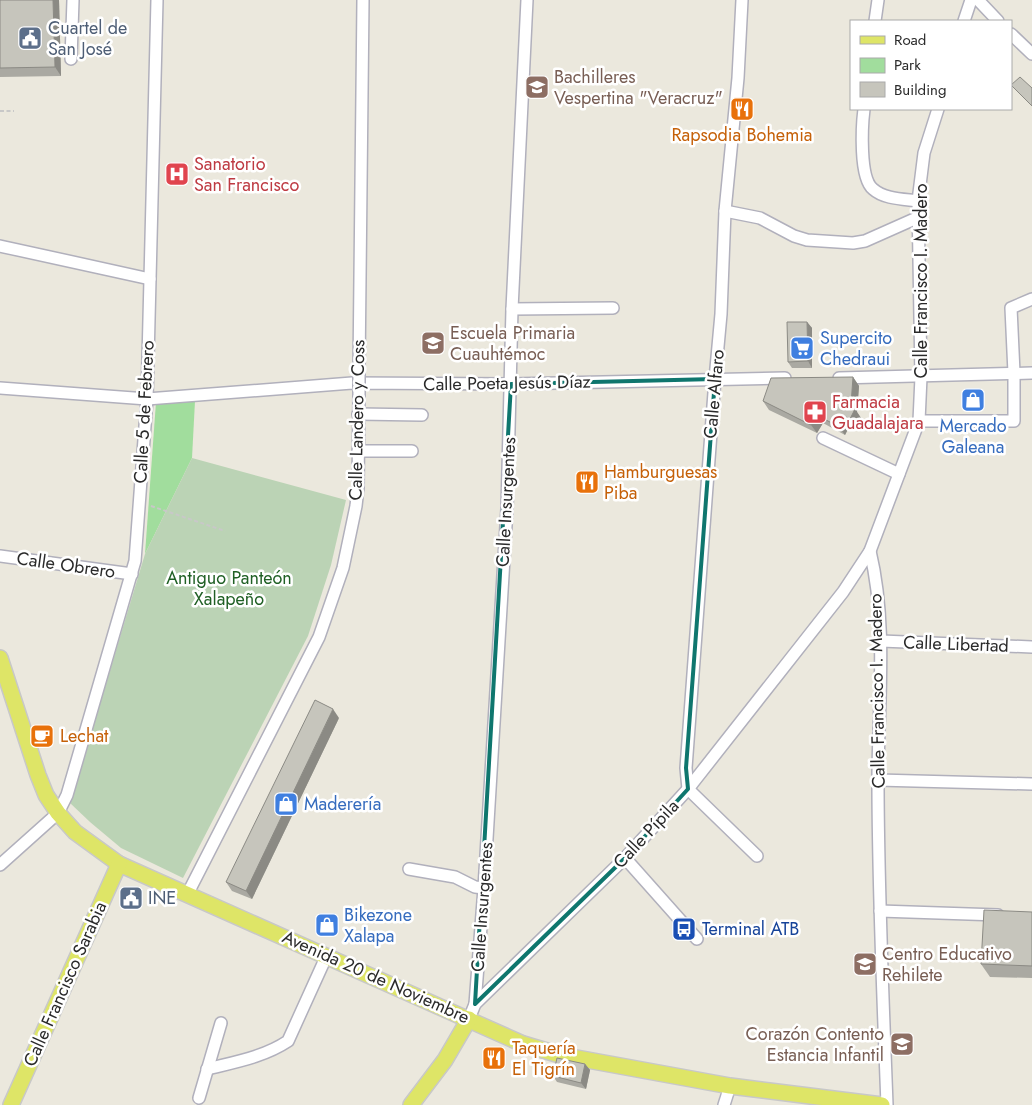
<svg xmlns="http://www.w3.org/2000/svg" width="1032" height="1105" viewBox="0 0 1032 1105" font-family="Jost,sans-serif">
<style>
.green{fill:#a1dd9d}
.cemetery{fill:#bbd3b5}
.lines{fill:none;stroke-linecap:round;stroke-linejoin:round}
.minor-casing{stroke:#b1b0bc;stroke-width:14}
.major-casing{stroke:#c8c8c8;stroke-width:18}
.path{stroke:#c8c8c8;stroke-width:2;stroke-dasharray:4 2.5;stroke-linecap:butt}
.minor{stroke:#fff;stroke-width:11}
.major{stroke:#dee567;stroke-width:15}
.minor-bridge-casing{stroke:#b1b0bc;stroke-width:14;stroke-linecap:butt}
.minor-bridge{stroke:#fff;stroke-width:11}
.wall{fill:#aaa9a2}
.shaded-wall{fill:#8b8a84}
.building{fill:#c6c5bc;stroke:#8b8a84}
.marked{fill:none;stroke:#0f766e;stroke-width:4;stroke-linejoin:round}
.labels{text-anchor:middle;stroke-width:5;stroke-linejoin:round;paint-order:stroke}
.service-label{font-size:18px;fill:#4e5e75;stroke:#fff;text-anchor:start}
.education-label{font-size:18px;fill:#785e54;stroke:#fff;text-anchor:start}
.food-label{font-size:18px;fill:#c56008;stroke:#fff;text-anchor:start}
.health-label{font-size:18px;fill:#be3a42;stroke:#fff;text-anchor:start}
.street-label{font-size:18px;fill:#2a2a2a;stroke:#fff}
.shop-label{font-size:18px;fill:#366cbe;stroke:#fff;text-anchor:start}
.park-label{font-size:18px;fill:#206025;stroke:#fff}
.transit-label{font-size:18px;fill:#164399;stroke:#fff;text-anchor:start}
</style>
<rect width="100%" height="100%" fill="#ebe8dd"/>
<polygon class="green" points="195,401 192,458 145,554 156,402"/>
<polygon class="cemetery" points="192,458 346,500 331,565 308,636 183,878 121,848 90,822 70,803 145,554"/>
<g class="lines">
<g class="minor-casing">
<g id="minor">
<polyline points="742,0 738,78 725,211 721,314 715,379 686,768 688,789 757,856"/>
<polyline points="978,0 998,21"/>
<polyline points="875,21 878,0"/>
<polyline points="964,21 971,0"/>
<polyline points="1011,34 1032,54"/>
<polyline points="71,59 73,0"/>
<path d="M864,109C862,125 859,178 873,189C884,199 903,199 918,201"/>
<polyline points="725,211 760,218 794,236 807,240 853,243 865,241 919,217"/>
<polyline points="0,246 150,279"/>
<polyline points="512,309 613,308"/>
<polyline points="359,370 363,0"/>
<polyline points="839,378 1032,373"/>
<polyline points="0,388 147,399 352,383 511,384 785,378"/>
<polyline points="358,414 422,415"/>
<polyline points="919,421 1014,421 1014,373 1011,308 1032,299"/>
<polyline points="823,438 899,474"/>
<polyline points="358,451 412,451"/>
<path d="M870,551C888,626 878,704 878,780C878,888 883,997 887,1105"/>
<polyline points="0,556 132,574"/>
<polyline points="881,641 1032,647"/>
<polyline points="878,780 1032,784"/>
<polyline points="625,858 697,939"/>
<polyline points="0,865 58,813 67,795 135,561 147,399 157,0"/>
<polyline points="409,869 455,877 475,887 484,888"/>
<polyline points="188,893 319,637 343,568 356,506 358,488 359,395"/>
<polyline points="880,911 998,915"/>
<polyline points="475,1004 484,888 507,509 512,309 527,0"/>
<polyline points="469,1019 475,1004 625,858 688,789 843,592 870,551 919,421 921,377 918,201 924,153 938,109"/>
<path d="M207,1069C235,1062 264,1057 288,1041L327,955"/>
<polyline points="199,1098 221,1023"/>
<polyline points="724,1105 730,1086"/>
</g>
</g>
<g class="major-casing">
<g id="major">
<polyline points="0,658 38,775 46,795 58,813 75,832 119,864 523,1044 560,1055 730,1086 882,1105"/>
<polyline points="11,1105 119,864"/>
<polyline points="411,1105 445,1060 469,1019"/>
</g>
</g>
<g class="path">
<polyline points="0,111 14,111"/>
<polyline points="151,506 225,531"/>
</g>
<use href="#minor" class="minor"/>
<use href="#major" class="major"/>
<g class="minor-bridge-casing">
<polyline id="minor-bridge" points="359,395 359,370"/>
</g>
<use href="#minor-bridge" class="minor-bridge"/>
</g>
<g class="wall">
<polygon points="0,0 59,0 61,76 0,77"/>
<polygon points="807,322 812,328 812,368 792,368 788,362"/>
<polygon points="853,377 859,386 857,412 861,418 856,427 850,425 845,435 823,423 817,433 769,410 763,401"/>
<polygon points="339,718 252,899 232,891 226,882"/>
<polygon points="1032,912 1032,978 990,977 981,964"/>
<polygon points="585,1064 590,1070 586,1089 557,1082 553,1076"/>
</g>
<g class="shaded-wall">
<polygon points="53,0 59,0 61,76 55,67"/>
<polygon points="807,322 812,328 812,368 808,361"/>
<polygon points="853,377 859,386 857,412 861,418 856,427 850,419"/>
<polygon points="817,415 823,423 817,433 811,425"/>
<polygon points="844,416 850,425 845,435 839,427"/>
<polygon points="333,709 339,718 252,899 246,891"/>
<polygon points="585,1064 590,1070 586,1089 581,1083"/>
</g>
<g class="building">
<polygon points="0,0 53,0 55,67 0,68"/>
<polygon points="1020,77 1032,88 1032,106 1011,85"/>
<polygon points="787,322 807,322 808,361 788,362"/>
<polygon points="853,377 851,405 855,409 850,419 844,416 839,427 817,415 811,425 763,401 771,378"/>
<polygon points="315,700 333,709 246,891 226,882"/>
<polygon points="984,910 1032,912 1032,966 981,964"/>
<polygon points="557,1058 585,1064 581,1083 553,1076"/>
</g>
<path class="marked" d="M715,379L686,768L688,789L625,858L475,1004L511,384Z"/>
<defs>
<g id="civic-square" transform="scale(1.25)"><rect x="-9" y="-9" width="18" height="18" rx="4" fill="#5c6f8a" stroke="#fff"/><path d="M-.6-6.5H3V-4.5H.6V-3L4-1V1h2V6H-6V1h2V-1L-.6-3ZM-1.2 2.5V6h2.4V2.5Z" fill="#fff"/></g>
<g id="school-square" transform="scale(1.25)"><rect x="-9" y="-9" width="18" height="18" rx="4" fill="#8d6e63" stroke="#fff"/><path d="M0-5L7-2L0 1L-7-2ZM-4 1L0 2.5L4 1V4Q0 6-4 4Z" fill="#fff"/></g>
<g id="restaurant-square" transform="scale(1.25)"><rect x="-9" y="-9" width="18" height="18" rx="4" fill="#e8710a" stroke="#fff"/><path d="M-5-6h1v4h1v-4h1v4h1v-4h1v5L-1.5 .5V6h-2V.5L-5-1ZM5-6V6H3V1.5H1.5Q1.5-4 5-6Z" fill="#fff"/></g>
<g id="hospital-square" transform="scale(1.25)"><rect x="-9" y="-9" width="18" height="18" rx="4" fill="#e0444e" stroke="#fff"/><path d="M-5-5h3v3.5h4V-5h3V5h-3V1.5h-4V5h-3Z" fill="#fff"/></g>
<g id="supermarket-square" transform="scale(1.25)"><rect x="-9" y="-9" width="18" height="18" rx="4" fill="#3f7fe0" stroke="#fff"/><path d="M-6-5.5h2.5l.6 2H6L4.5 2H-2.5L-4.4-4H-6ZM-1.5 3.2a1.3 1.3 0 1 0 .1 0ZM3 3.2a1.3 1.3 0 1 0 .1 0Z" fill="#fff"/></g>
<g id="shop-square" transform="scale(1.25)"><rect x="-9" y="-9" width="18" height="18" rx="4" fill="#3f7fe0" stroke="#fff"/><path d="M-5-2.5h2.3a2.7 3.5 0 0 1 5.4 0H5L5.5 6h-11ZM-1.5-2.5h3a1.5 2.3 0 0 0-3 0Z" fill="#fff"/></g>
<g id="pharmacy-square" transform="scale(1.25)"><rect x="-9" y="-9" width="18" height="18" rx="4" fill="#e0444e" stroke="#fff"/><path d="M-2-6h4v4h4v4h-4v4h-4v-4h-4v-4h4Z" fill="#fff"/></g>
<g id="cafe-square" transform="scale(1.25)"><rect x="-9" y="-9" width="18" height="18" rx="4" fill="#e8710a" stroke="#fff"/><path d="M-5.5-4.5H6V0H3Q3 3.5 0 3.5H-2.5Q-5.5 3.5-5.5 0ZM3-3.2v2h1.7v-2ZM-6 4.5H4V6H-6Z" fill="#fff"/></g>
<g id="bus-square" transform="scale(1.25)"><rect x="-9" y="-9" width="18" height="18" rx="4" fill="#1a4fb4" stroke="#fff"/><path d="M-5-6H5V4H4V6H2V4H-2V6H-4V4H-5ZM-3.5-4V0h7V-4ZM-3.5 1.2v1.5H-2V1.2ZM2 1.2v1.5H3.5V1.2Z" fill="#fff"/></g>
</defs>
<g fill-rule="evenodd">
<use href="#civic-square" x="30" y="38"/>
<use href="#school-square" x="537" y="87"/>
<use href="#restaurant-square" x="742" y="109"/>
<use href="#hospital-square" x="177" y="174"/>
<use href="#school-square" x="433" y="343"/>
<use href="#supermarket-square" x="802" y="348"/>
<use href="#shop-square" x="973" y="400"/>
<use href="#pharmacy-square" x="815" y="412"/>
<use href="#restaurant-square" x="587" y="482"/>
<use href="#cafe-square" x="42" y="736"/>
<use href="#shop-square" x="286" y="804"/>
<use href="#civic-square" x="131" y="898"/>
<use href="#shop-square" x="327" y="925"/>
<use href="#bus-square" x="684" y="929"/>
<use href="#school-square" x="865" y="964"/>
<use href="#school-square" x="902" y="1044"/>
<use href="#restaurant-square" x="494" y="1058"/>
</g>
<g class="labels">
<g class="service-label">
<text x="48" y="34">Cuartel de<tspan x="48" dy="21">San José</tspan></text>
<text x="148" y="904">INE</text>
</g>
<g class="education-label">
<text x="554" y="83">Bachilleres<tspan x="554" dy="21">Vespertina "Veracruz"</tspan></text>
<text x="450" y="339">Escuela Primaria<tspan x="450" dy="21">Cuauhtémoc</tspan></text>
<text x="882" y="960">Centro Educativo<tspan x="882" dy="21">Rehilete</tspan></text>
<text x="884" y="1040" text-anchor="end">Corazón Contento<tspan x="884" dy="21">Estancia Infantil</tspan></text>
</g>
<g class="food-label">
<text x="742" y="141" text-anchor="middle">Rapsodia Bohemia</text>
<text x="604" y="478">Hamburguesas<tspan x="604" dy="21">Piba</tspan></text>
<text x="60" y="742">Lechat</text>
<text x="512" y="1054">Taquería<tspan x="512" dy="21">El Tigrín</tspan></text>
</g>
<g class="health-label">
<text x="194" y="170">Sanatorio<tspan x="194" dy="21">San Francisco</tspan></text>
<text x="832" y="408">Farmacia<tspan x="832" dy="21">Guadalajara</tspan></text>
</g>
<g class="street-label">
<text transform="translate(921 281) rotate(-90)" y="6">Calle Francisco I. Madero</text>
<text transform="translate(507 383) rotate(-1)" y="6">Calle Poeta Jesús Díaz</text>
<text transform="translate(714 394) rotate(-85)" y="6">Calle Alfaro</text>
<text transform="translate(144 412) rotate(-87)" y="6">Calle 5 de Febrero</text>
<text transform="translate(357 420) rotate(-89)" y="6">Calle Landero y Coss</text>
<text transform="translate(506 502) rotate(-87)" y="6">Calle Insurgentes</text>
<text transform="translate(66 565) rotate(8)" y="6">Calle Obrero</text>
<text transform="translate(956 644) rotate(2)" y="6">Calle Libertad</text>
<text transform="translate(877 691) rotate(-91)" y="6">Calle Francisco I. Madero</text>
<text transform="translate(646 834) rotate(-47)" y="6">Calle Pípila</text>
<text transform="translate(482 907) rotate(-86)" y="6">Calle Insurgentes</text>
<text transform="translate(376 977) rotate(24)" y="6">Avenida 20 de Noviembre</text>
<text transform="translate(65 984) rotate(-66)" y="6">Calle Francisco Sarabia</text>
</g>
<g class="shop-label">
<text x="820" y="344">Supercito<tspan x="820" dy="21">Chedraui</tspan></text>
<text x="973" y="432" text-anchor="middle">Mercado<tspan x="973" dy="21">Galeana</tspan></text>
<text x="304" y="810">Maderería</text>
<text x="344" y="921">Bikezone<tspan x="344" dy="21">Xalapa</tspan></text>
</g>
<g class="park-label">
<text x="229" y="584">Antiguo Panteón<tspan x="229" dy="21">Xalapeño</tspan></text>
</g>
<g class="transit-label">
<text x="702" y="935">Terminal ATB</text>
</g>
</g>
<rect x="850" y="20" width="162" height="90" fill="#ffffff" stroke="#aaaaaa"/>
<rect x="860" y="36" width="25" height="8" fill="#dee567" stroke="#aaaaaa"/>
<text x="894" y="45" font-size="15" fill="#2a2a2a">Road</text>
<rect x="860" y="58" width="25" height="15" fill="#a1dd9d" stroke="#aaaaaa"/>
<text x="894" y="70" font-size="15" fill="#2a2a2a">Park</text>
<rect x="860" y="82" width="25" height="15" fill="#c6c5bc" stroke="#aaaaaa"/>
<text x="894" y="95" font-size="15" fill="#2a2a2a">Building</text>
</svg>
